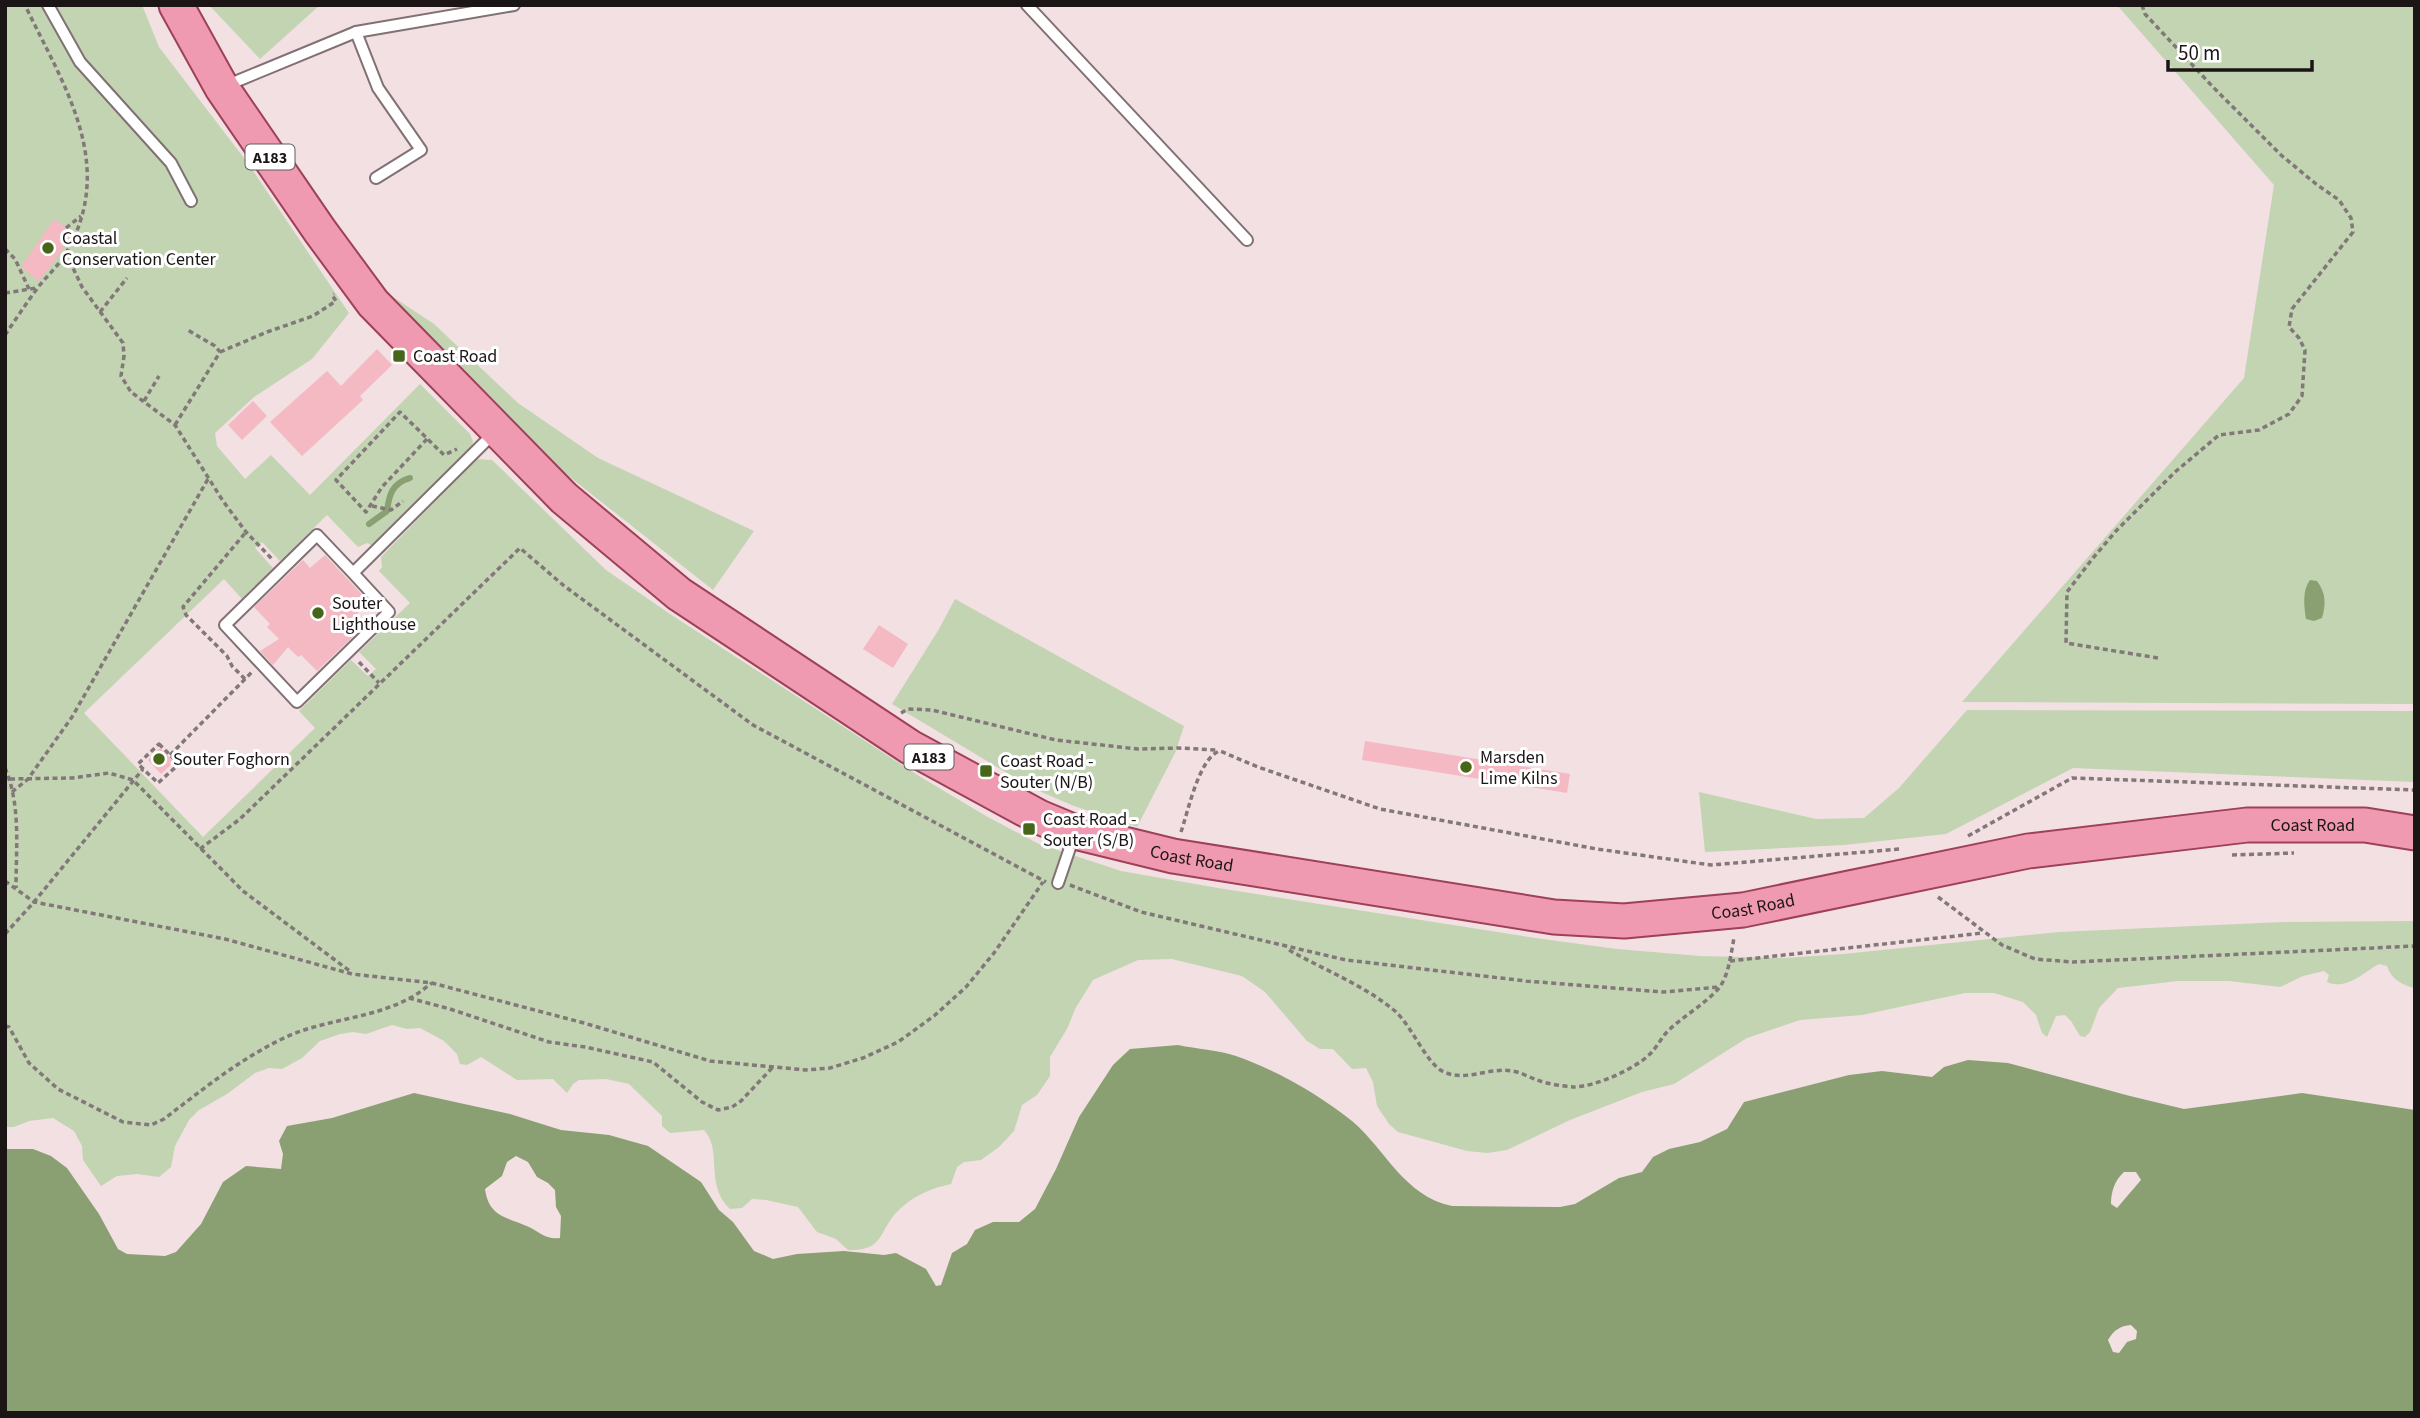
<svg xmlns="http://www.w3.org/2000/svg" width="2420" height="1418" viewBox="0 0 2420 1418" font-family="'Source Sans 3',sans-serif">
<style>
.green{fill:#c2d4b1}
.water{fill:#8aa072;fill-rule:evenodd}
.lines{fill:none;stroke-linecap:round;stroke-linejoin:round}
.stream{stroke:#8aa072;stroke-width:6}
.building{fill:#f4b9c3}
.lane-casing{stroke:#817174;stroke-width:14}
.primary-casing{stroke:#9e4058;stroke-width:37}
.path{stroke:#827779;stroke-width:3.5;stroke-dasharray:5 3.5;stroke-linecap:butt}
.lane{stroke:#fff;stroke-width:10}
.primary{stroke:#ef9ab0;stroke-width:33}
.poi-dot{fill:#47661a;stroke:#fff;stroke-width:2.5}
.labels{text-anchor:middle;stroke-width:6;stroke-linejoin:round;paint-order:stroke}
.shield{fill:#fff;stroke:#5f5b5c;stroke-width:2}
.shield-label{font-size:16px;font-weight:bold;fill:#1b1516}
.poi-label{font-size:18px;fill:#1b1516;stroke:#fff;text-anchor:start}
.street-label{font-size:18px;fill:#1b1516;stroke:#fff}
</style>
<rect width="100%" height="100%" fill="#f2e0e3"/>
<g class="green">
<path d="M5,5H142L159,47L247,162L349,313L312,359L254,397L215,433L217,446L245,479L271,455L310,495L420,384L470,434L473,442L471,450L373,546L367,543L358,547L327,515L280,561L262,542L255,548L273,568L242,599L224,579L84,713L203,837L315,728L299,711L351,660L368,676L376,669L359,652L410,603L379,571L382,567L381,557L476,459L492,460L606,570L670,614L919,776L986,816L1039,844L1121,871L1218,888L1535,938L1617,949L1700,956L1784,958L1843,954L2059,932L2284,922L2415,921V988C2402,985 2391,979 2387,966L2379,964C2364,972 2346,991 2327,982L2329,975L2324,971L2303,976L2280,987L2229,981H2178L2118,988L2099,1008L2090,1032L2085,1037L2080,1036L2071,1021L2065,1015L2056,1016L2047,1037L2042,1033L2036,1015L2023,1002L1994,993H1965L1862,1015L1800,1020L1747,1038L1674,1084L1642,1092L1570,1120L1507,1150L1487,1153L1467,1151L1398,1132L1389,1124L1377,1106L1373,1082L1366,1068L1352,1069L1333,1049H1320L1307,1041L1265,992L1242,976L1172,959L1138,960L1093,980L1075,1009L1068,1027L1050,1057V1076L1037,1095L1022,1105L1014,1131L999,1147L981,1160L964,1162L957,1167L951,1184C932,1188 915,1195 901,1208C878,1228 886,1252 848,1250L836,1239L817,1232L798,1207L766,1200L752,1199L742,1208L730,1209C704,1184 723,1150 704,1130L670,1133L662,1126V1116L629,1084L606,1079L579,1080L573,1084L567,1093L553,1079L517,1080L481,1057L467,1065L460,1064L457,1054L444,1041L420,1028L407,1029L392,1025L366,1034L353,1032L340,1034L320,1041L302,1058L282,1069L269,1068L255,1073L227,1094L199,1110L189,1120L175,1146L171,1167L159,1177L137,1174L117,1176L101,1186L83,1160L82,1146L74,1131L53,1118L29,1121L14,1127H5Z"/>
<polygon points="209,5 320,5 260,59"/>
<polygon points="2117,5 2415,5 2415,704 1962,702 2244,378 2274,185"/>
<polygon points="390,295 434,324 518,403 598,458 754,531 713,590 542,455"/>
<polygon points="955,599 1184,726 1175,753 1137,827 1074,806 1032,788 892,704 939,629"/>
<polygon points="1967,710 2415,711 2415,782 2073,768 1946,834 1844,845 1705,852 1699,792 1816,819 1864,818 1899,788"/>
</g>
<g class="water">
<path d="M2310,580L2317,581C2326,593 2326,604 2322,618L2314,621L2306,619C2304,607 2302,590 2310,580Z"/>
<path d="M1178,1045C1197,1049 1218,1050 1236,1056C1276,1070 1318,1094 1352,1121C1386,1150 1404,1196 1452,1206L1560,1207L1575,1204L1619,1178L1642,1172L1653,1157L1669,1149L1700,1142L1727,1129L1744,1102L1849,1075L1882,1071L1932,1077L1944,1067L1968,1060L2008,1063L2130,1096L2184,1109L2302,1093L2415,1110V1413H5V1149H33L51,1156L67,1168L99,1214L118,1249L127,1254L165,1256L176,1252L201,1224L223,1182L246,1166L281,1169L283,1154L279,1141L287,1126L332,1118L414,1093L510,1114L561,1130L609,1135L648,1146L701,1182L719,1210L733,1222L754,1251L773,1259L797,1254L844,1251L884,1255L896,1253L926,1269L936,1286L941,1285L952,1253L967,1244L975,1230L993,1222H1019L1035,1209L1056,1169L1079,1117L1113,1065L1130,1049ZM516,1156L528,1162L537,1177L548,1183L555,1190L556,1207L561,1216L560,1238C547,1240 541,1233 529,1227C508,1217 489,1218 485,1189L502,1176L507,1162ZM2124,1172H2136L2141,1180L2117,1208L2111,1204C2111,1191 2115,1180 2124,1172ZM2131,1325L2137,1331L2136,1339L2127,1342L2119,1353L2113,1352L2108,1340C2114,1330 2120,1326 2131,1325Z"/>
</g>
<g class="lines">
<path class="stream" d="M369,524L387,511C389,495 392,483 410,478"/>
</g>
<g class="building">
<polygon points="54,219 72,232 61,252 39,281 21,267"/>
<polygon points="377,349 392,365 360,396 363,400 302,456 270,422 327,371 341,386"/>
<polygon points="253,401 267,416 242,440 228,425"/>
<polygon points="325,555 369,602 355,616 364,626 317,671 301,655 298,657 288,647 273,665 260,651 279,639 267,627 270,624 254,607 303,560 310,568"/>
<polygon points="879,625 908,644 893,668 863,649"/>
<polygon points="1365,741 1570,774 1567,793 1362,760"/>
<polygon points="160,748 174,762 161,774 148,760"/>
</g>
<g class="lines">
<g class="lane-casing">
<g id="lane">
<polyline points="48,5 80,62 171,163 191,201"/>
<polyline points="1027,5 1247,240"/>
<polyline points="356,32 514,5"/>
<polyline points="225,86 356,32 378,88 421,150 376,178"/>
<polyline points="353,573 389,612 297,702 225,625 317,535 353,573 494,433"/>
<polyline points="1058,883 1074,836"/>
</g>
</g>
<g class="primary-casing">
<g id="primary">
<path id="s1" d="M176,5L222,88L320,231L373,303L564,498L679,594L910,747L1039,817L1075,832L1173,856L1554,917L1624,921L1743,910L2028,851L2247,825H2365L2415,833"/>
</g>
</g>
<g class="path">
<polyline points="2142,5 2145,14 2213,87 2281,155 2316,184 2339,200 2351,218 2353,232 2292,309 2289,327 2299,338 2305,350 2302,396 2289,414 2259,430 2219,435 2175,472 2116,531 2093,558 2067,592 2066,643 2158,658"/>
<polyline points="66,228 81,216"/>
<polyline points="5,249 15,259 29,289"/>
<polyline points="66,253 82,287 123,343 124,356 121,376 131,392 175,425 223,501 246,532 273,560"/>
<polyline points="5,293 37,288"/>
<polyline points="100,312 127,278"/>
<path d="M5,335C16,319 27,302 39,286C48,275 59,265 66,253C118,164 63,85 25,5"/>
<polyline points="220,352 267,332 313,316 336,301 332,295 334,294"/>
<polyline points="144,401 159,376"/>
<polyline points="175,425 220,352 215,346 186,329"/>
<polyline points="427,439 382,487 366,512 336,480 400,412 444,455 457,449"/>
<polyline points="372,506 391,510 403,501"/>
<polyline points="359,662 379,683"/>
<polyline points="245,679 232,666 227,656 186,615 183,607 246,532"/>
<polyline points="901,713 908,709 932,710 1056,740 1138,749 1178,748 1217,750"/>
<polygon points="159,744 179,764 158,783 138,764"/>
<polyline points="170,755 252,672"/>
<path d="M5,768C21,805 16,848 16,888"/>
<polyline points="10,779 72,778 109,773 133,780 243,891 351,972"/>
<polyline points="12,792 28,779 72,717 208,479"/>
<path d="M1181,832C1188,812 1199,757 1220,751L1258,767L1380,809L1597,849L1711,865L1900,849"/>
<polyline points="1968,836 2072,778 2415,790"/>
<polyline points="200,849 240,819 520,548 563,585 753,725 1046,882"/>
<polyline points="2232,855 2294,853"/>
<polyline points="5,881 34,902 225,939 352,974 432,983 584,1023 710,1061 806,1070 830,1068 863,1058 898,1042 934,1016 966,987 994,953 1043,882"/>
<polyline points="1070,885 1141,912 1346,960 1526,981 1663,992 1719,987"/>
<polyline points="1938,897 2002,945 2035,959 2073,962 2415,946"/>
<polyline points="5,934 34,902 143,769"/>
<path d="M1289,950C1324,970 1364,985 1395,1011C1412,1026 1427,1065 1444,1072C1466,1082 1489,1067 1512,1071C1520,1072 1529,1077 1537,1080C1547,1084 1562,1086 1573,1087C1595,1087 1635,1069 1650,1054C1658,1046 1662,1036 1670,1029C1685,1015 1705,1004 1719,988C1729,975 1731,953 1734,938"/>
<polyline points="1730,961 1983,933"/>
<polyline points="409,998 450,1009 549,1042 585,1047 653,1062 702,1102 718,1110 732,1107 741,1101 772,1068"/>
<path d="M5,1026L9,1027L29,1063L58,1089L123,1122L151,1125L164,1119C202,1090 241,1058 286,1037C325,1019 372,1019 410,998C418,994 425,988 432,983"/>
</g>
<use href="#lane" class="lane"/>
<use href="#primary" class="primary"/>
</g>
<g class="poi-dot">
<circle cx="48" cy="248" r="7"/>
<rect x="392" y="349" width="14" height="14" rx="3.5"/>
<circle cx="318" cy="613" r="7"/>
<circle cx="159" cy="759" r="7"/>
<circle cx="1466" cy="767" r="7"/>
<rect x="979" y="764" width="14" height="14" rx="3.5"/>
<rect x="1022" y="822" width="14" height="14" rx="3.5"/>
</g>
<g class="labels">
<g class="shield">
<rect x="245.5" y="144.5" width="49" height="25" rx="5"/>
<rect x="904.5" y="744.5" width="49" height="25" rx="5"/>
</g>
<g class="shield-label">
<text x="270" y="163">A183</text>
<text x="929" y="763">A183</text>
</g>
<g class="poi-label">
<text x="62" y="244">Coastal<tspan x="62" dy="21">Conservation Center</tspan></text>
<text x="413" y="362">Coast Road</text>
<text x="332" y="609">Souter<tspan x="332" dy="21">Lighthouse</tspan></text>
<text x="1480" y="763">Marsden<tspan x="1480" dy="21">Lime Kilns</tspan></text>
<text x="173" y="765">Souter Foghorn</text>
<text x="1000" y="767">Coast Road -<tspan x="1000" dy="21">Souter (N/B)</tspan></text>
<text x="1043" y="825">Coast Road -<tspan x="1043" dy="21">Souter (S/B)</tspan></text>
</g>
<g class="street-label">
<text dy="6" stroke="none"><textPath href="#s1" startOffset="2497">Coast Road</textPath></text>
<text dy="6" stroke="none"><textPath href="#s1" startOffset="1363">Coast Road</textPath></text>
<text dy="6" stroke="none"><textPath href="#s1" startOffset="1930">Coast Road</textPath></text>
</g>
</g>
<rect width="2420" height="1418" fill="none" stroke="#1b1516" stroke-width="14"/>
<path d="M2168 60v10h144v-10" fill="none" stroke="#1b1516" stroke-width="3.5"/>
<text x="2178" y="60" font-size="21" fill="#1b1516" stroke="#ffffff" stroke-width="5" paint-order="stroke">50 m</text>
</svg>
